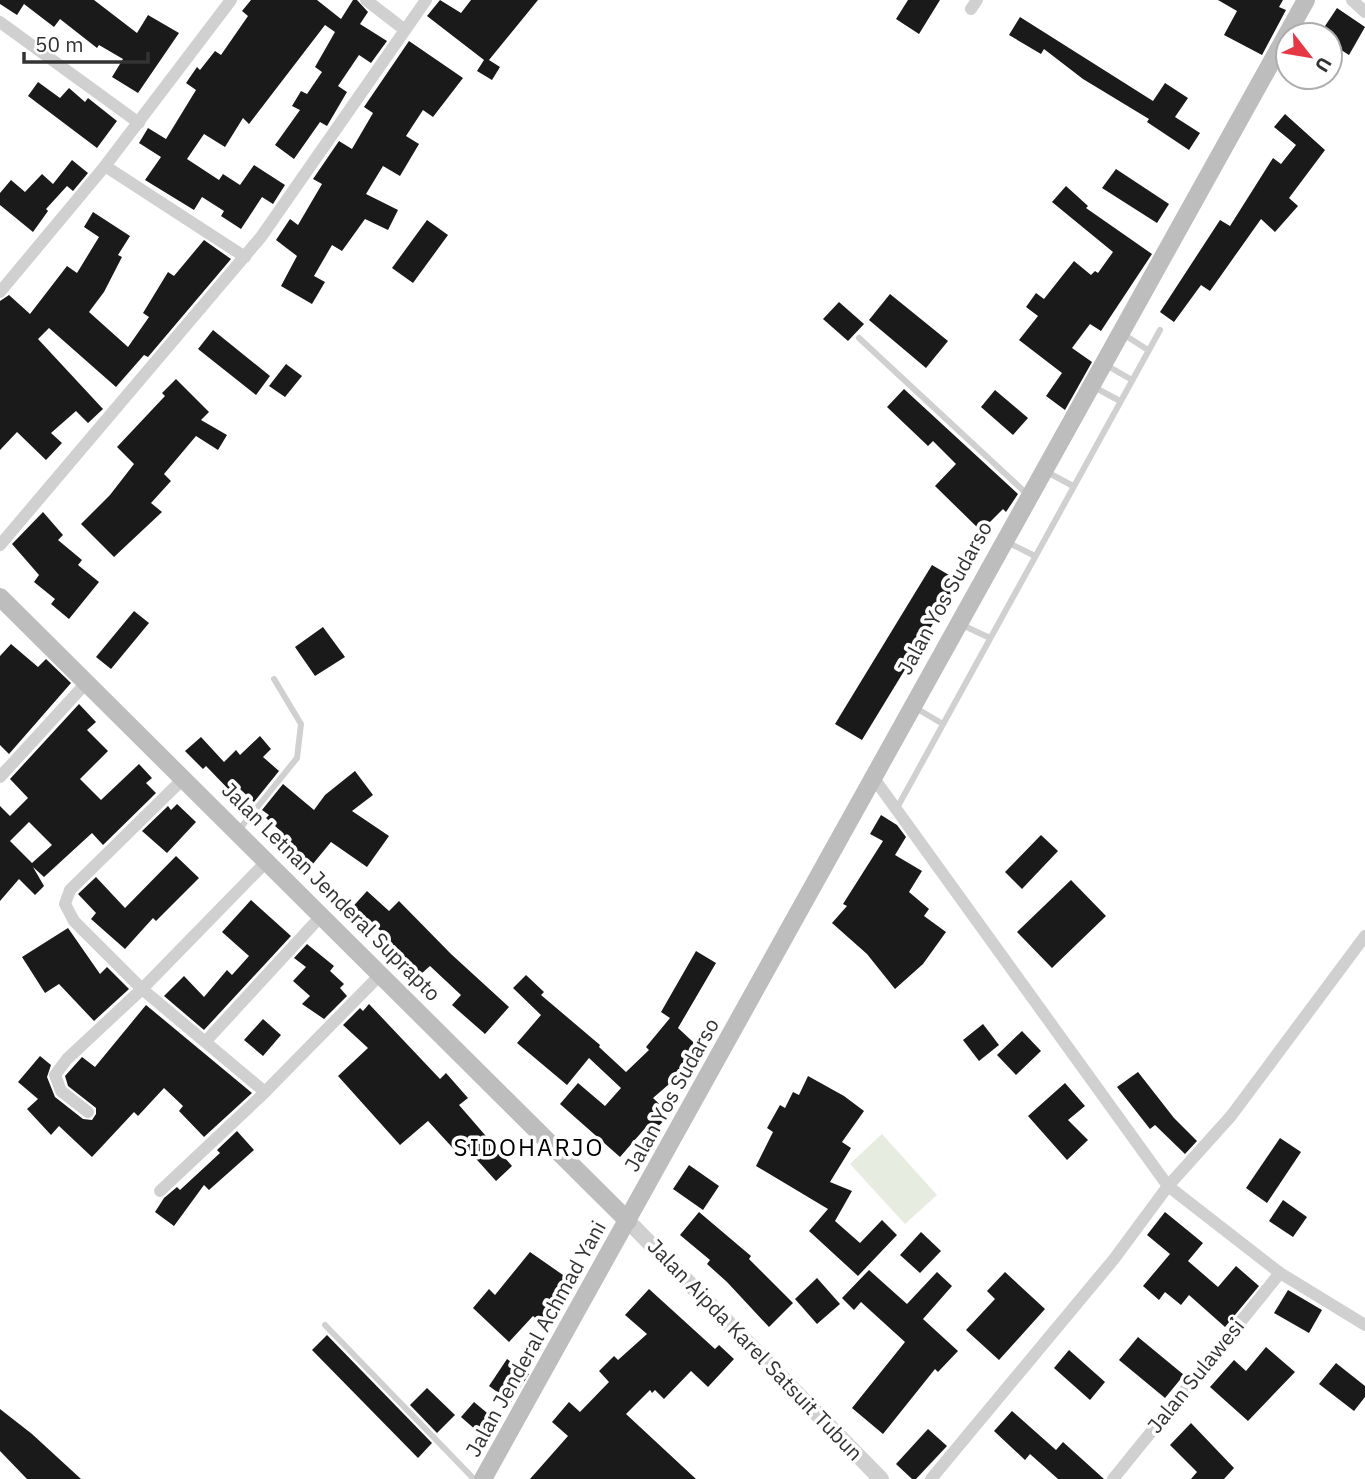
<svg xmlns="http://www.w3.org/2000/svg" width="1365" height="1479" viewBox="0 0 1365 1479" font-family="'IBM Plex Sans',sans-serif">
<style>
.garden{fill:#e6ecdf}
.building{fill:#1a1a1a;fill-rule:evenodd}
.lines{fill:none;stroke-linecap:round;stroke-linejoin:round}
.service{stroke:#d0d0d0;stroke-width:6}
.minor{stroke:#d0d0d0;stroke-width:12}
.tertiary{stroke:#d0d0d0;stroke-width:16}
.secondary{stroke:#bdbdbd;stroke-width:18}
.labels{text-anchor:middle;stroke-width:7;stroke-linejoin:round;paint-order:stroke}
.street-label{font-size:21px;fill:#333;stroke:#fff}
.quarter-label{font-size:24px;letter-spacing:2px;fill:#000;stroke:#fff}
</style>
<rect width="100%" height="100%" fill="#fff"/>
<polygon class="garden" points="882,1134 937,1195 905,1224 850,1164"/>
<g class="building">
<polygon points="0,0 94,0 137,33 148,15 179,33 138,93 112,77 123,59 99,45 97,48 60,19 54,27 24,4 17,15 0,4"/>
<polygon points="251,0 317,0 341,19 353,0 357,0 368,12 360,24 387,41 371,63 359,55 338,86 347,92 327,126 320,122 294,159 275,145 300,110 292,106 301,91 307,94 322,72 315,67 335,32 325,25 249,124 243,118 225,147 204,134 187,159 219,180 223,174 240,185 254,165 285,185 273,204 262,197 241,229 221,216 224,211 202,197 194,210 145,180 161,157 139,143 148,128 166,139 196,90 186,83 197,67 200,70 215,51 221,55 248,16 242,11"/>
<polygon points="440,0 461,13 471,0 538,0 489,60 500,67 492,80 477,71 484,60 427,16"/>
<polygon points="908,0 940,0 919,34 896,19"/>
<polygon points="1218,0 1283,0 1279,7 1286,10 1262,55 1224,35 1237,11"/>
<polygon points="1337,8 1365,27 1349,55 1330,43 1330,35 1319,35"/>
<polygon points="1020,17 1153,101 1165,83 1188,98 1175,117 1200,133 1189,150 1147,122 1149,119 1083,79 1044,49 1041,54 1009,35"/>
<polygon points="409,41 463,78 433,117 423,110 406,136 419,144 400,176 383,166 366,194 398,210 388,230 365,219 342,251 332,245 314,276 325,282 312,304 281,286 297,256 276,240 290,219 298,225 322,184 313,179 339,141 352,149 373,113 364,107"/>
<polygon points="38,82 60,98 69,88 85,102 88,98 117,121 97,148 28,96"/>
<polygon points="1285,114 1325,150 1289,198 1298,206 1275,232 1261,219 1210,291 1201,285 1174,322 1160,312 1220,220 1230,226 1273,158 1281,164 1296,145 1274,127"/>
<polygon points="72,160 88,173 73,191 67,186 46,209 48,211 33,232 0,205 0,193 11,180 25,192 42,174 53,184"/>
<polygon points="1116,169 1169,204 1157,223 1102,188"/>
<polygon points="1066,186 1088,206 1086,208 1152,254 1101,331 1090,324 1072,348 1092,362 1065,410 1046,396 1062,373 1019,340 1038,316 1026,307 1036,293 1044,299 1074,261 1091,275 1095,271 1098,273 1113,252 1052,202"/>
<polygon points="93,212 130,236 118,255 122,257 104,292 89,312 128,347 149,317 143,313 168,272 174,276 204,240 231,259 148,357 144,355 116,387 49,328 38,339 103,409 88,423 76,411 51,433 62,443 46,460 17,432 0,450 0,301 9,295 30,314 67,266 77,273 99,237 84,227"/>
<polygon points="427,220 448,235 413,283 392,268"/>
<polygon points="890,294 948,341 926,368 869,320"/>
<polygon points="839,302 864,324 848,341 823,319"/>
<polygon points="213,330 270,376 256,395 198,349"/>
<polygon points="286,364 302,376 285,397 269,386"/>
<polygon points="176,379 209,412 201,420 227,435 218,450 196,436 164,474 171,481 151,503 162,512 114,557 81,524 110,495 134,464 117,447 165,396 162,393"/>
<polygon points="904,389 1018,494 1006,512 1003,509 981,531 935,486 956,464 933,441 928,446 887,407"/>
<polygon points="995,390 1028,418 1013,435 981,407"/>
<polygon points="43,512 63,535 58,540 82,560 78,565 99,582 69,619 51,604 55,599 34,582 39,575 12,544"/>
<polygon points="932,565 959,581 862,740 835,724"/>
<polygon points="134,611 149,623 111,669 96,657"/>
<polygon points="323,627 345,657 315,676 295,647"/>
<polygon points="11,644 38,667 46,659 71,683 9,754 0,745 0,656"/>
<path d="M79,704L96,722L87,730L108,751L80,779L101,800L139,764L152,778L146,783L156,793L103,845L92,833L44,877L33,867L44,886L35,895L19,879L0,901V806L10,816L28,798L10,779ZM29,822L52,845L32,863L10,841Z"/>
<polygon points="260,736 271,749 263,757 279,771 254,802 240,789 234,795 206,766 203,769 185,751 201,737 224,762 236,750 240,755"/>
<polygon points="355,771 373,795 352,811 389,836 367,867 331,842 312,865 280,839 284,834 266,818 269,815 262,810 283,784 314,810 325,795"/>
<polygon points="177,804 196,822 167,853 142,831 168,806 171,810"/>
<polygon points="881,815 897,825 906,837 895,855 922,871 909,892 929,909 924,916 946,932 923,964 895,989 867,954 832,923 847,906 843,904 883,841 870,834"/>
<polygon points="1041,835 1058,851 1022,889 1005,872"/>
<polygon points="176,856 199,878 156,921 153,918 125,949 91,919 96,913 78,894 96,877 125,908"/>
<polygon points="1071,880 1106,916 1052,968 1017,932"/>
<polygon points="367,891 389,911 399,901 451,954 509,1007 485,1034 452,1005 461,995 430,966 421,974 370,920 364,927 348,912"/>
<polygon points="251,900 291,936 204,1030 164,996 184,976 204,997 227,970 232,975 249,956 222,932"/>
<polygon points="68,928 100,974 107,967 129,989 94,1021 59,984 45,993 22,957"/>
<polygon points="307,944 334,966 330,971 344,984 340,988 347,996 324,1019 302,1004 310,996 293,981 306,967 294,958"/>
<polygon points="696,951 716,963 678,1028 705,1053 653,1098 670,1114 653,1132 647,1126 620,1157 560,1104 578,1083 605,1106 621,1088 589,1058 567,1085 517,1043 541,1015 513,988 526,975 544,992 541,995 600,1045 599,1047 626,1072 649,1050 646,1047 670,1018 661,1012"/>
<polygon points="369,1004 440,1079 446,1073 468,1098 459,1105 512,1166 496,1181 469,1151 462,1158 428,1121 400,1145 338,1076 368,1048 343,1025 360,1008 363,1011"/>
<polygon points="146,1005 252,1093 204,1137 179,1111 183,1106 164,1088 138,1116 134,1112 92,1157 59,1126 51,1135 27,1109 38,1099 18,1082 40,1056 51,1065 47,1077 55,1097 83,1119 92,1120 96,1114 96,1108 68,1086 65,1076 82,1057 95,1067"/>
<polygon points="263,1019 281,1035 263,1056 244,1040"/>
<polygon points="983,1024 999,1045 979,1061 963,1040"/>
<polygon points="1022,1031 1041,1051 1016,1075 997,1055"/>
<polygon points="1138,1072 1174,1118 1197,1141 1185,1154 1155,1125 1150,1129 1117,1087"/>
<polygon points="808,1076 844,1096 864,1111 842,1142 851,1148 830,1182 852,1191 835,1221 860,1243 882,1220 897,1235 858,1276 809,1231 828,1209 756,1166 773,1132 767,1128 780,1105 785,1108 793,1092 799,1095"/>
<polygon points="1065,1083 1085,1106 1068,1120 1088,1140 1067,1160 1028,1116"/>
<polygon points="237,1131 254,1150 209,1190 204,1185 174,1226 155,1212 164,1198 177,1187 180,1190 220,1153 217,1150"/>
<polygon points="1280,1138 1301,1152 1267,1203 1246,1188"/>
<polygon points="689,1165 719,1186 703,1210 673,1189"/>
<polygon points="1283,1200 1307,1217 1293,1237 1269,1221"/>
<polygon points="699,1212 751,1256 749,1259 793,1303 769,1327 727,1282 707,1264 710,1260 680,1235"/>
<polygon points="1165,1212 1203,1243 1188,1261 1218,1287 1236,1266 1259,1286 1225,1327 1189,1295 1181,1305 1165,1292 1159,1300 1143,1286 1170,1254 1147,1235"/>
<polygon points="921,1232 941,1251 920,1273 900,1255"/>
<polygon points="530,1252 573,1282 542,1324 533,1316 509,1342 473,1308 489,1289 495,1295"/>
<polygon points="869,1270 907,1304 937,1272 952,1286 923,1319 958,1351 938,1372 935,1369 883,1434 852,1408 905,1342 861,1302 854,1310 842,1298"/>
<polygon points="1005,1272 1045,1309 999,1360 966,1330 995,1299 987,1291"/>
<polygon points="817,1278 840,1304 817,1324 795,1299"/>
<polygon points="649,1289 715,1349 719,1345 734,1359 708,1387 691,1371 664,1399 655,1390 652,1393 650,1390 626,1414 696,1479 530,1479 568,1436 552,1422 569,1402 580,1412 609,1382 599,1371 614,1356 618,1360 647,1334 625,1315"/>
<polygon points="1288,1290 1322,1310 1309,1333 1274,1313"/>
<polygon points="327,1335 432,1443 418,1458 312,1350"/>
<polygon points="1138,1337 1184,1375 1165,1398 1119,1360"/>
<polygon points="1266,1347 1295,1372 1248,1421 1210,1387 1234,1360 1246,1371"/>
<polygon points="1069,1350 1105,1382 1090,1400 1054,1368"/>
<polygon points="507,1359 529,1374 511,1402 489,1386"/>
<polygon points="1336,1363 1365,1386 1365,1397 1354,1411 1319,1384"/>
<polygon points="427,1388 455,1415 437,1433 410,1405"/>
<polygon points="474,1402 498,1422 485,1438 461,1417"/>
<polygon points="0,1409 32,1434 81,1479 27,1479 0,1451"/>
<polygon points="1012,1411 1056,1450 1063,1442 1104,1479 1058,1479 1030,1454 1025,1460 994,1431"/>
<polygon points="1191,1423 1234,1468 1224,1479 1191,1479 1197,1472 1170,1445"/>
<polygon points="928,1429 947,1446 916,1479 912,1479 896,1464"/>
</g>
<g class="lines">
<g class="service">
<polyline points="1123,334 1148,350"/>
<polyline points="859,338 1027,494"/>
<polyline points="1106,365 1132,380"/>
<polyline points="1094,387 1120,401"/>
<polyline points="1047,472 1073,486"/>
<polyline points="1005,541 1035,556"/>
<polyline points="960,624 990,638"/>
<polyline points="914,707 943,724"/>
<polyline points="897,808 1160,330"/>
<polyline points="238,831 297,758 301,724 274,679"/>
<polyline points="325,1325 474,1479"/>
</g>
<g class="minor">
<polyline points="366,0 405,30"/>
<polyline points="1352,0 1365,12"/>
<polyline points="971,9 977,0"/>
<polyline points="0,22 139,123"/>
<polyline points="105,166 245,257"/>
<polyline points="0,292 105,166 231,0"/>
<polyline points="0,545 261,237 426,0"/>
<polyline points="0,777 87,682"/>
<polyline points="873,777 1168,1186 1280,1273 1365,1325"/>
<polyline points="206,1041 322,915"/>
<polyline points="265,1092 142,989 268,860"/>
<polyline points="88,1112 61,1091 55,1075 67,1059 142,989 74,921 65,904 70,890 184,778"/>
<polyline points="160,1191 260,1097 381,974"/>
<polyline points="931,1479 1114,1259 1168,1186 1231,1116 1365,936"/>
<polyline points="1113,1479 1280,1273"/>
</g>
<polyline class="tertiary" points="628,1221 881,1479"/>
<g class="secondary">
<polyline points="0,597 628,1221"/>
<polyline points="483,1479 1306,0"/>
</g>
</g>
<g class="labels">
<g class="street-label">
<text transform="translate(945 598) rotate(-61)" y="7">Jalan Yos Sudarso</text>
<text transform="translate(331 892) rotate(45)" y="7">Jalan Letnan Jenderal Suprapto</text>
<text transform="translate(672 1095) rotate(-61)" y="7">Jalan Yos Sudarso</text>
<text transform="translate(536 1339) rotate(-61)" y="7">Jalan Jenderal Achmad Yani</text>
<text transform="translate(755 1350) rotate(46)" y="7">Jalan Aipda Karel Satsuit Tubun</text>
<text transform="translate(1196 1376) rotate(-51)" y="7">Jalan Sulawesi</text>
</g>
<g class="quarter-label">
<text x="529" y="1156">SIDOHARJO</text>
</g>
</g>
<g transform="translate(1309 56) rotate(121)"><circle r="33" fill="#ffffff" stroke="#adadad" stroke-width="2"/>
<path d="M0-5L12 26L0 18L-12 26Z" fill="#e63946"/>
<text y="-10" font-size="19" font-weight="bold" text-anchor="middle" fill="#333333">U</text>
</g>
<path d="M24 52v10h124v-10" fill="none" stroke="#333333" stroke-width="3.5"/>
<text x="35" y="52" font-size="21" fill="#333333" stroke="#ffffff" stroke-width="5" paint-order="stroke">50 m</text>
</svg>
